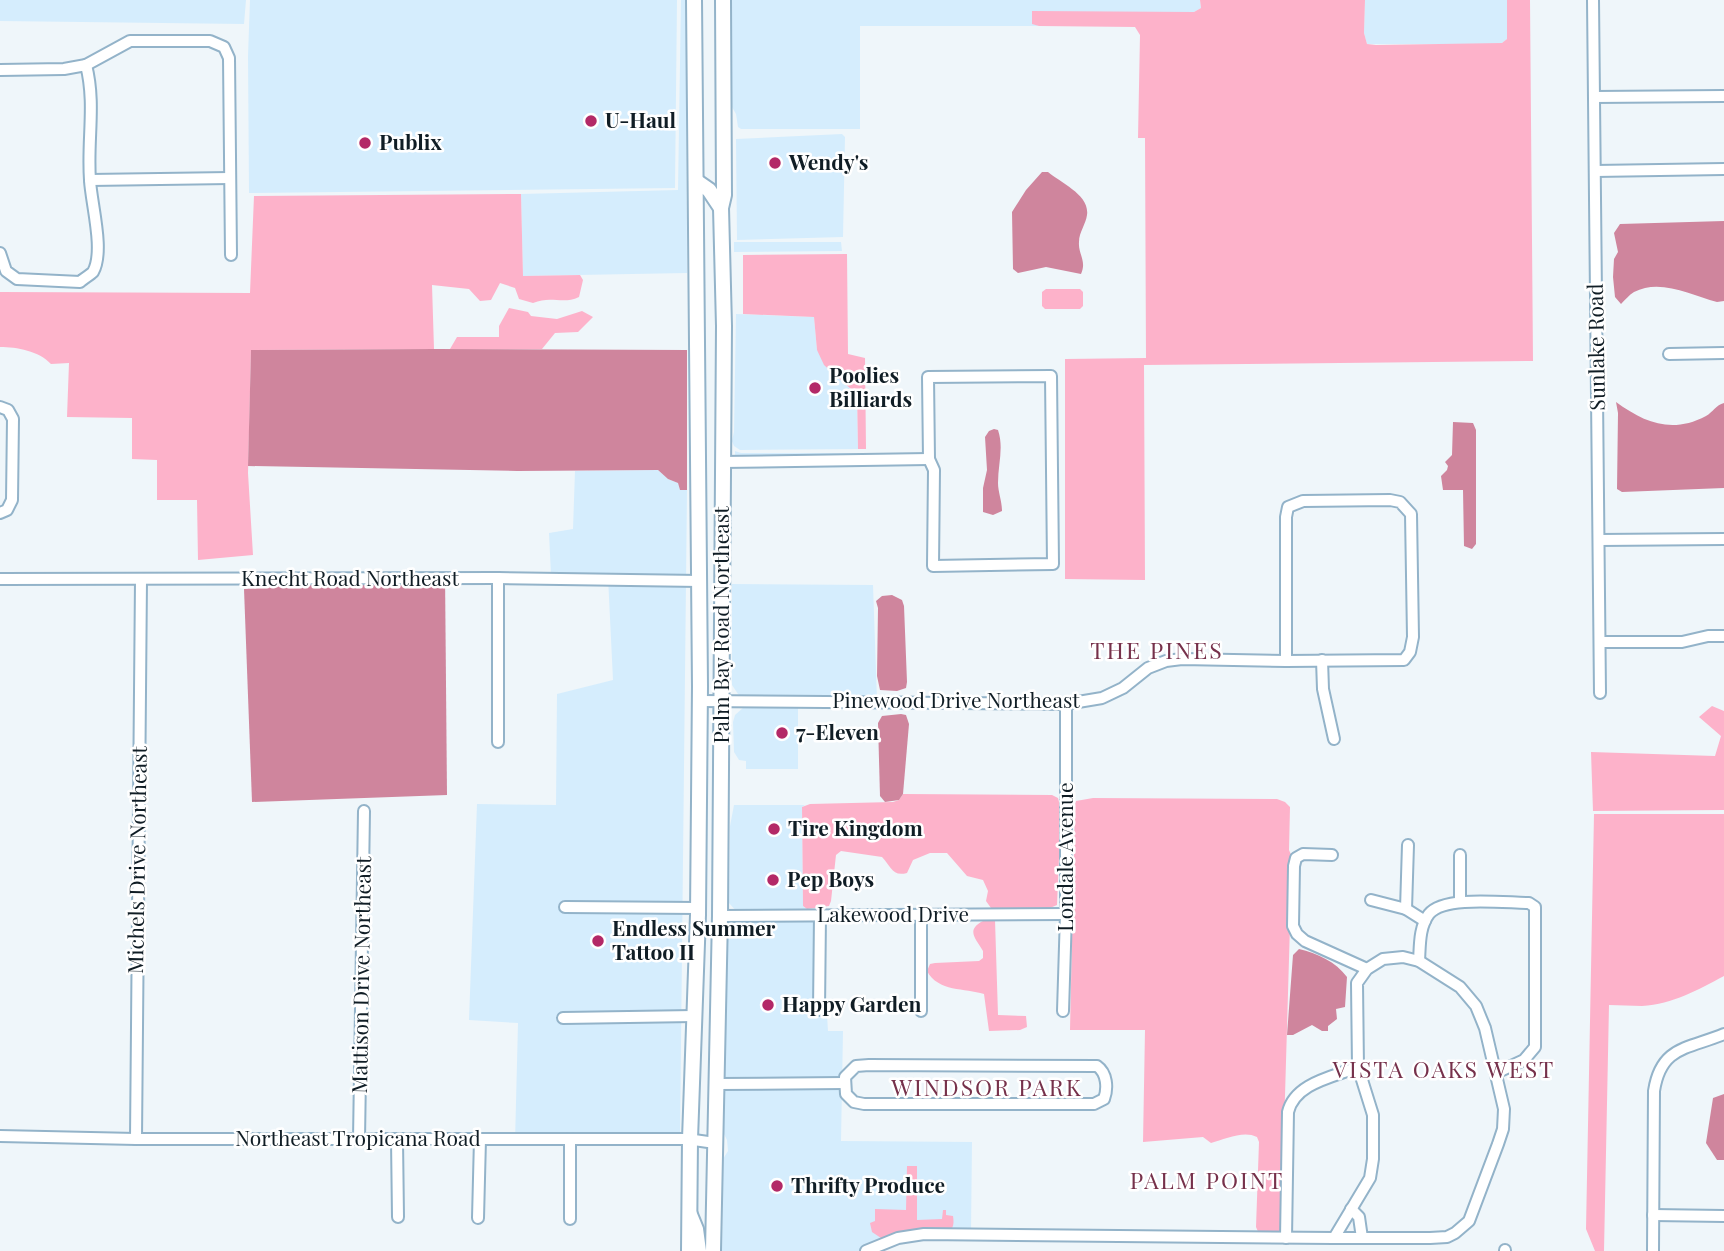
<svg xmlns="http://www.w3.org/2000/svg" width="1724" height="1251" viewBox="0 0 1724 1251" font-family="'Playfair Display',serif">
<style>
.built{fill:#d5edfd}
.green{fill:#fdb2ca}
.water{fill:#cf859d}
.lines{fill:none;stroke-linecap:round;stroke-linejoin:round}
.minor-casing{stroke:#93b3c9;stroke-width:14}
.major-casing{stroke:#93b3c9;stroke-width:18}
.minor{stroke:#fff;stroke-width:10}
.major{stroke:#fff;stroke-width:14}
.poi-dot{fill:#b32967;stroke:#fff;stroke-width:2.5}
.labels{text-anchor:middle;stroke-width:5;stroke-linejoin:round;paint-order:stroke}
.poi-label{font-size:21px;font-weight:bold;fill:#101d25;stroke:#fff;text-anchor:start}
.street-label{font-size:21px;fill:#101d25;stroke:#fff}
.neighbourhood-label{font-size:23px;letter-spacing:2px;fill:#76314b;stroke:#fff}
</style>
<rect width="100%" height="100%" fill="#eff6fa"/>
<g class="built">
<polygon points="0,0 246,0 244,24 0,21"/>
<polygon points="250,0 677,0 675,188 249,193 248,56"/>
<polygon points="681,0 686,0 687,273 523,276 521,194 678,190"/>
<polygon points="732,0 1200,0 1201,8 1194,12 1032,23 1039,26 860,26 860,129 741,129 738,127 736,114 732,107"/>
<polygon points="1365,0 1507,0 1507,39 1502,43 1492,44 1367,44 1364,33"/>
<polygon points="842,134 845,137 843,237 737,240 736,139"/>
<polygon points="734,242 841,242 842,251 734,252"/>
<polygon points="736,314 814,317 817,350 843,381 852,390 857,392 858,449 740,450 734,446 732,441 734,432"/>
<polygon points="735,451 741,453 862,453 866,456 866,467 735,468"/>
<polygon points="658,470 668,479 678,483 680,490 687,490 680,1138 611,1134 611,1145 515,1142 518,1023 469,1020 477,804 556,805 557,694 613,680 608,577 551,575 549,533 573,529 575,471"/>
<polygon points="732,584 873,585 877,700 746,698 738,694 732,685"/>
<polygon points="744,707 798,708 798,769 746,769 746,761 739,760 734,752 733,722 735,715"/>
<polygon points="734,805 805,805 802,807 803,906 807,909 806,911 737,912 729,903 730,826"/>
<polygon points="742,920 815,920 818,925 813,1009 820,1017 827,1015 828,1031 843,1031 841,1141 972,1142 971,1232 900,1234 881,1239 863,1251 722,1251 723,1159 728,1151 727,1140 724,1134 724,1111 728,929 736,922"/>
</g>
<g class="green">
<polygon points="1200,0 1365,0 1364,33 1367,44 1376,45 1502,43 1507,39 1507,0 1530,0 1533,361 1144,365 1145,580 1065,579 1065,359 1146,358 1145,138 1138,138 1140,35 1135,27 1039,26 1032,24 1032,11 1194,12 1201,8"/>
<path d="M521,194L523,276L580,275L583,280L579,297C562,305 552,295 533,303L519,299L515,288L500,283L491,300L480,301L469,289L432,285L434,349L251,350L248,473L253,555L198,560L197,500H157V460L132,459V418L67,417L69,363L51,364C39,351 17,347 0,347V292L250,293L254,196Z"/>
<polygon points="847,254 848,354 865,358 866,449 858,449 857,392 852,390 824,365 817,350 814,317 743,314 743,255"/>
<polygon points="1046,289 1080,289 1083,292 1083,306 1080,309 1045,309 1042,306 1042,292"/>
<polygon points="509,308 528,312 531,316 557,319 582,311 593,317 578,332 555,333 542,349 450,349 457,337 499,337 499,326"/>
<polygon points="1712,706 1724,711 1724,810 1593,811 1591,752 1715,756 1721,736 1699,717"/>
<path d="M903,794L1052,795L1058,798L1061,810L1057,905L1050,908H991L986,901L988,891L983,880L967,876L947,853H930L913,860L907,873C892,877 891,866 882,857L841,851L836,855L831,901L829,906L807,909L803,906L802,807L810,804L893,802L899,800Z"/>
<path d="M1093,798L1277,799L1285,802L1290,807L1289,850L1292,857L1281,1232L1279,1233L1259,1234L1256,1227L1259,1142L1257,1137C1244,1130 1225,1139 1211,1143L1203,1137L1143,1142L1145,1030H1070L1075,805L1076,801Z"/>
<path d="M1594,814H1724V976C1698,990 1673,1004 1642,1006C1631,1006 1620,1005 1609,1005L1604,1251H1595L1586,1229Z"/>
<path d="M987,919L995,920L998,1015L1026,1016L1027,1027L1020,1030L989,1031L984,994C965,988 938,992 927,971L930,964L935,963L979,961L983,958V951C974,936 965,929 987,919Z"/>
<path d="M907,1166H917V1220L942,1219L943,1210H946V1215L953,1216C954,1223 954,1227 949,1232L884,1240L872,1232L870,1223L875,1221V1209L906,1210Z"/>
</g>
<g class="water">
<path d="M1042,172H1048C1061,183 1090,195 1087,215C1086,224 1079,232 1079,242C1078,254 1087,261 1081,274L1046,267L1018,273L1013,269L1012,212L1026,190Z"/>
<path d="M1724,221V301L1717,302C1691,295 1660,278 1634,292C1629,295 1625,300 1621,304L1615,297L1613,277L1614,259L1618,252L1614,233L1620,224Z"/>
<polygon points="434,349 687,350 687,490 680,490 678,483 668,479 658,470 517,471 248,466 251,350"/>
<path d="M1616,402C1645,423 1672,434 1706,416C1713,412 1716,405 1724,403V488L1622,492L1617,489L1618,413Z"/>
<polygon points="1453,422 1473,423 1476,430 1476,544 1472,549 1464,546 1463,490 1443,490 1441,476 1447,470 1448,466 1445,462 1452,455"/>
<path d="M994,429L998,430C1004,448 998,464 998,483C998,492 1002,501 1002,511L993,515L983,512V488L987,470L985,437L989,431Z"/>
<polygon points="445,573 447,795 252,802 244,589"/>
<polygon points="892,595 902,600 904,606 907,682 906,688 897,691 880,690 877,676 878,608 876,601 882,596"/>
<polygon points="901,714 906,715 909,724 903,794 899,800 885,802 880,796 878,723 882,716"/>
<path d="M1299,949C1317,953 1336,962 1347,977L1345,1007L1336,1009L1337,1019L1328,1026V1031H1322L1312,1025L1293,1035H1287L1293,955Z"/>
<polygon points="1724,1094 1724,1160 1717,1160 1706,1143 1713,1098"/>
</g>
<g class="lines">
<g class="minor-casing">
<g id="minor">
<polyline points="1593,0 1600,693"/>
<polyline points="86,65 130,41 210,41 224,47 229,58 231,255"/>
<path d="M0,70L64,69L86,65C96,104 87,140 90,180C91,203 105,251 93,272C90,275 83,279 80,282L17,279L6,271L0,253"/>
<polyline points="1594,97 1724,96"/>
<polyline points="1595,171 1724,169"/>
<polyline points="90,180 230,178"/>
<polyline points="1669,354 1724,353"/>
<polygon points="1051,376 1053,564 933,566 934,470 929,459 928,377"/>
<polyline points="0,407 8,410 13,419 12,500 7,510 0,513"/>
<polyline points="722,462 929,459"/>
<polygon points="1390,500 1400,502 1411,514 1413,637 1410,652 1404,660 1286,661 1286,517 1288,507 1303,501"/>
<polyline points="1599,540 1724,539"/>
<polyline points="498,578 498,742"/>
<polyline points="0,579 498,578 700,581"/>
<polyline points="1600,642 1682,642 1708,636 1724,636"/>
<polyline points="1322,660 1323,689 1334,739"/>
<polyline points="700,701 1066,704 1102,698 1123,688 1148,668 1166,661 1182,659 1286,661"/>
<polyline points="1408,845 1406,909 1425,921"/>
<polyline points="1332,855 1303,854 1296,858 1294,866 1293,926 1297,934 1305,941 1367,969"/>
<polyline points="1371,900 1406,909"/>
<polyline points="1460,902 1460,855"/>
<polyline points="565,907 698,908"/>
<polyline points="921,915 921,1011"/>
<polyline points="720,916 1066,914"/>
<path d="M1419,961C1420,946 1419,927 1429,914C1444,895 1506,903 1529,903L1535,907V1047L1524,1060L1496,1073"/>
<polyline points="819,1010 820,915"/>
<polyline points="1063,1011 1066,914 1066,704"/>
<polyline points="563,1018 694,1016"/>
<path d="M869,1065L1097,1066C1107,1073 1108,1088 1104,1099L1094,1104H864L854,1102L846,1094L845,1077L856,1066Z"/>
<polyline points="717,1084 844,1083"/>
<polyline points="0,1136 136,1139 687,1139 715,1143"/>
<polyline points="136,1139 141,580"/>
<polyline points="359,1140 364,811"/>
<polyline points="397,1140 398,1217"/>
<polyline points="1351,1209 1359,1217 1362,1238"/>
<polyline points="691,1212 698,1229 701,1251"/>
<polyline points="1653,1215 1724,1216"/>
<polyline points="478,1218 480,1139"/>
<polyline points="570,1219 570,1139"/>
<path d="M1286,1238L1288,1112C1295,1083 1333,1077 1358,1067"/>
<polyline points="866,1251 898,1238 924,1234 1334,1238 1430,1238 1447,1237 1455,1233 1469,1221 1498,1144 1503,1129 1504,1109 1485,1028 1476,1006 1460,987 1419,961 1403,957 1383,959 1367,969 1357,983 1358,1067 1373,1115 1373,1159 1370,1178 1334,1238"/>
<polyline points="1505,1251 1505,1250"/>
<path d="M1653,1251L1654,1091C1661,1046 1688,1049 1724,1034"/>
</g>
</g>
<g class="major-casing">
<g id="major">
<polyline points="696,181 709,190 721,208"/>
<polyline points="689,1251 690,1139 698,915 700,686 694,0"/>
<polyline points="713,1251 720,916 724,326 721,208 724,195 723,0"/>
</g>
</g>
<use href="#minor" class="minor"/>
<use href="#major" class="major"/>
</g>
<g class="poi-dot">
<circle cx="591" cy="121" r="7"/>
<circle cx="365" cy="143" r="7"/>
<circle cx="775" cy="163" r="7"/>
<circle cx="815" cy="388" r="7"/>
<circle cx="782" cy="733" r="7"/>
<circle cx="774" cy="829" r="7"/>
<circle cx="773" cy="880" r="7"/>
<circle cx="598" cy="941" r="7"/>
<circle cx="768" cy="1005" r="7"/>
<circle cx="777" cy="1186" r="7"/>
</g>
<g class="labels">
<g class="poi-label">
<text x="605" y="128">U-Haul</text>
<text x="379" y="150">Publix</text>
<text x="789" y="170">Wendy's</text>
<text x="829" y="383">Poolies<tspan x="829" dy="24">Billiards</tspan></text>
<text x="796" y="740">7-Eleven</text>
<text x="788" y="836">Tire Kingdom</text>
<text x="787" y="887">Pep Boys</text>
<text x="612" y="936">Endless Summer<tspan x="612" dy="24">Tattoo II</tspan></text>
<text x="782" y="1012">Happy Garden</text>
<text x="791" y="1193">Thrifty Produce</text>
</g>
<g class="street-label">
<text transform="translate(1597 347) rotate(-91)" y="7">Sunlake Road</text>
<text x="350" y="586">Knecht Road Northeast</text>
<text transform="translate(722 625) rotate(-90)" y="7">Palm Bay Road Northeast</text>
<text x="956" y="708">Pinewood Drive Northeast</text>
<text transform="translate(1066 857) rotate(-90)" y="7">Londale Avenue</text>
<text transform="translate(138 860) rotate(-89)" y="7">Michels Drive Northeast</text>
<text x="893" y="922">Lakewood Drive</text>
<text transform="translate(362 975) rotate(-89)" y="7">Mattison Drive Northeast</text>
<text x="358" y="1146">Northeast Tropicana Road</text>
</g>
<g class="neighbourhood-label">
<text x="1157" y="659">THE PINES</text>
<text x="1444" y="1078">VISTA OAKS WEST</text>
<text x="987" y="1096">WINDSOR PARK</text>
<text x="1207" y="1189">PALM POINT</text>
</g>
</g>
</svg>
